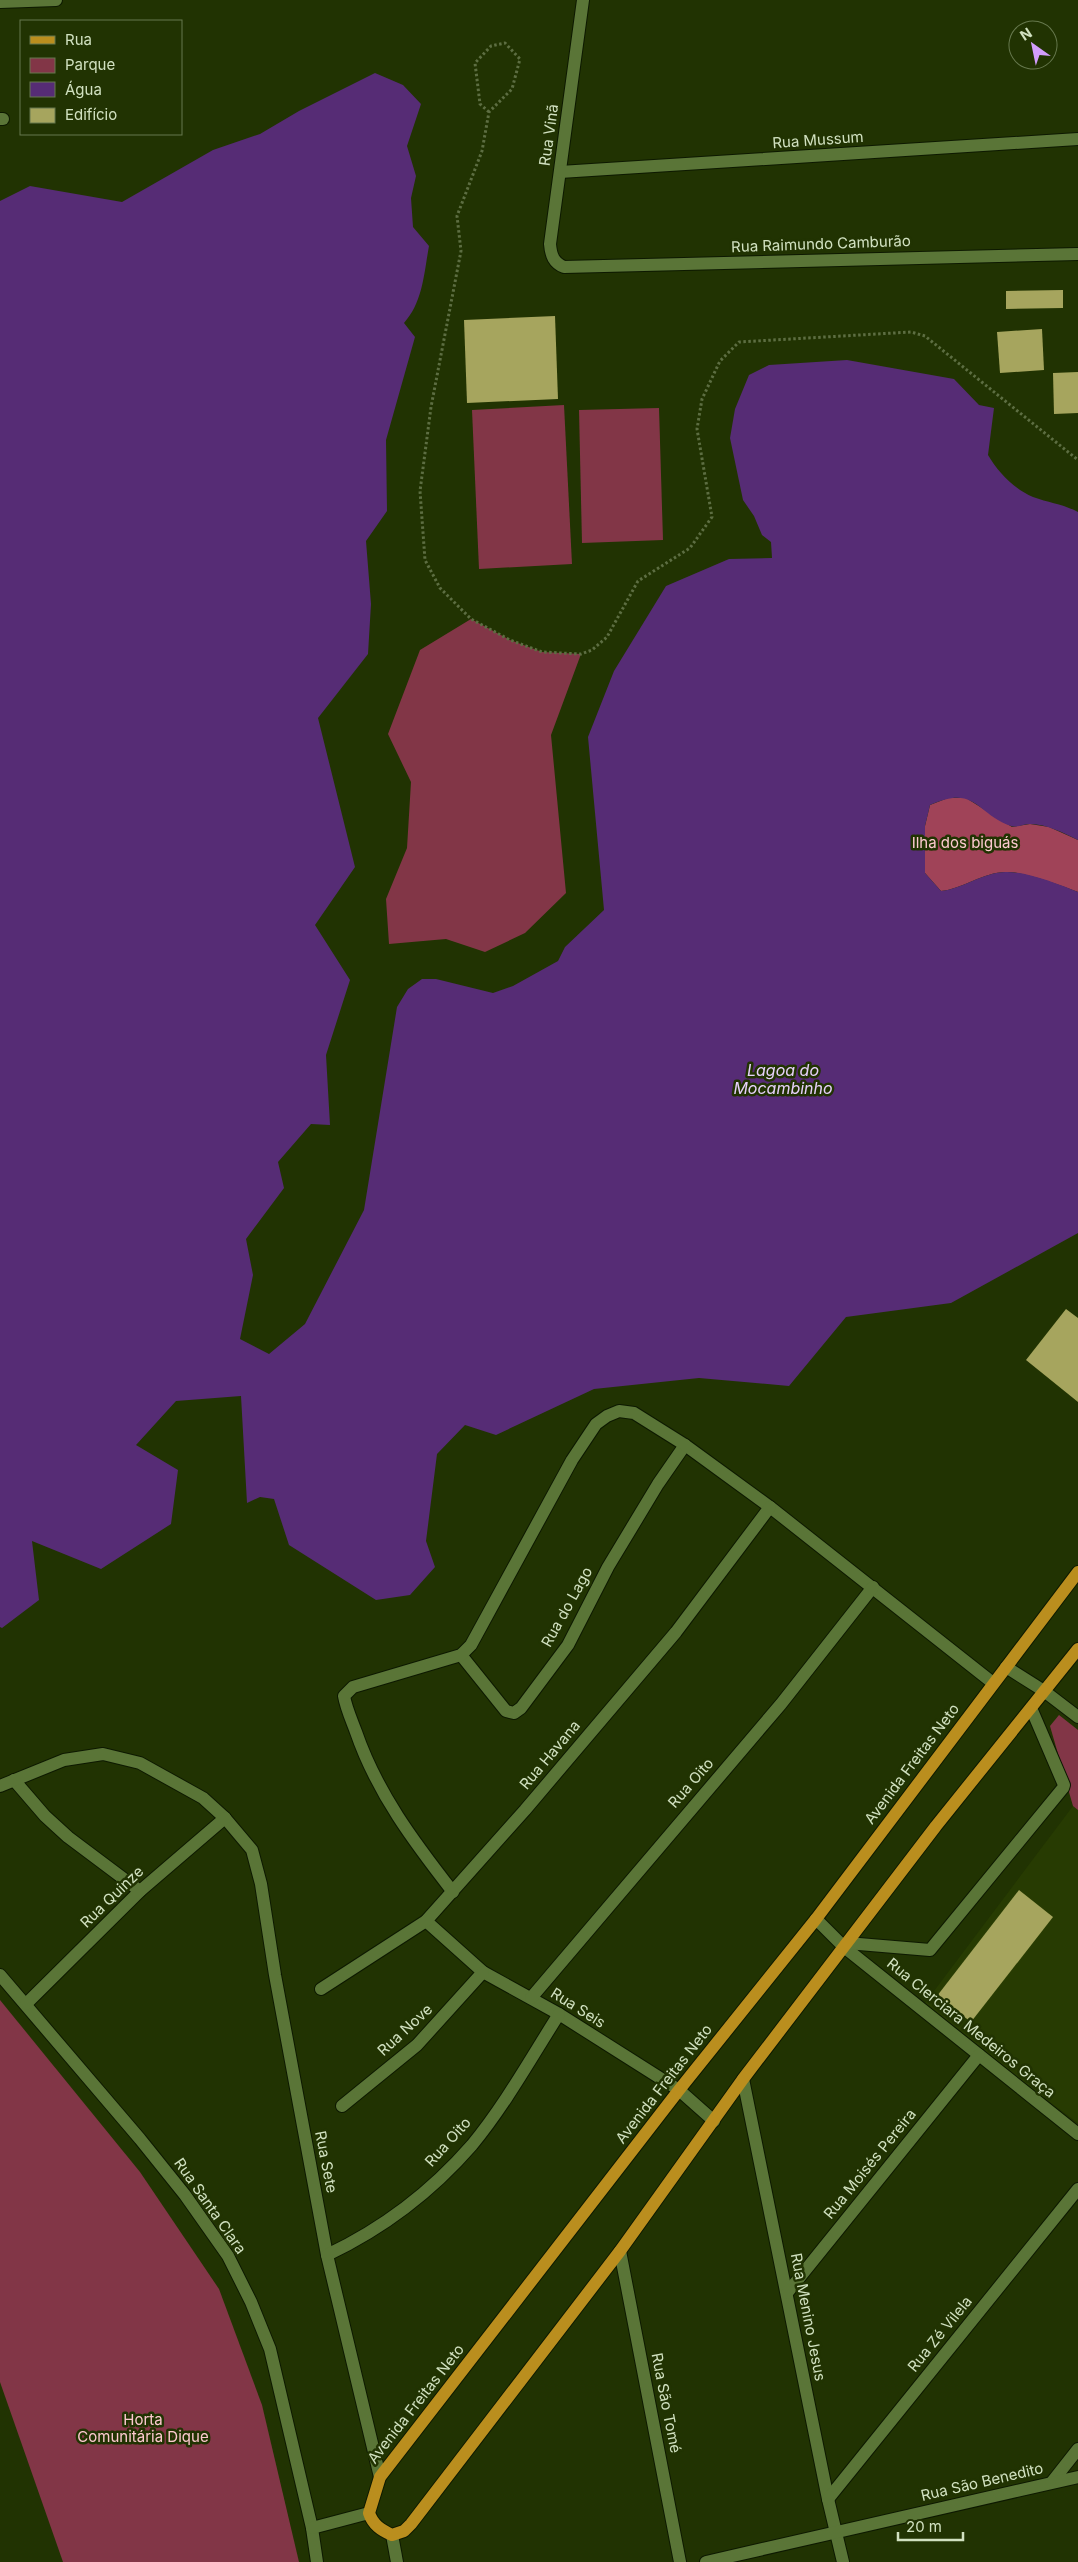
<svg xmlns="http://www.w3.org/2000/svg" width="1078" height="2562" viewBox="0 0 1078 2562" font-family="Inter,sans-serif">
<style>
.built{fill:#273b02}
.green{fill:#823647}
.forest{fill:#a04358}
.water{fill:#562c75}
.building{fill:#a6a55e}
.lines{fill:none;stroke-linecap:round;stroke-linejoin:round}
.minor-casing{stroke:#0d1900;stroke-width:14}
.major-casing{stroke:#0d1900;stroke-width:14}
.path{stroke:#5d6e42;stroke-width:3;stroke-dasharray:2.5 2.5;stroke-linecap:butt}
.minor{stroke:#5a7537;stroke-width:12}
.major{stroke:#ba8e1e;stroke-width:12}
.labels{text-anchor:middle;stroke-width:5;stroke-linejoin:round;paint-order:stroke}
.street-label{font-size:15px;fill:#d1e1c0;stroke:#213302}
.park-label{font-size:15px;fill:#fec9d0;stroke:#213302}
.water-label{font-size:16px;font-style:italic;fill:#e7d1fb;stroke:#213302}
</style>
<rect width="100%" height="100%" fill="#213302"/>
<polygon class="built" points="1059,1715 1078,1730 1078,2123 922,2007 1073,1806 1050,1726"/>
<g class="green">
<polygon points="564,405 572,564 479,569 472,410"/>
<polygon points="659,408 663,540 582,543 579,410"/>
<polygon points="471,619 510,640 542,652 581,654 551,735 566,893 525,933 485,952 446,939 389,944 386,899 407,848 411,782 388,734 420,650"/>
<polygon points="1059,1715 1078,1730 1078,1810 1073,1806 1050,1726"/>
<polygon points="0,2000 140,2172 219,2289 262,2405 299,2562 63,2562 0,2382"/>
</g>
<path class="forest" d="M948,798H966L1012,827L1030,824L1049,827L1078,840V892C1059,885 1026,872 1007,872C986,871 962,889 941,891L925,873V826L930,805Z"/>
<path class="water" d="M375,73L403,85L421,104L407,146L416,176L411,198L413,227L429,246C424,273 423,302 404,323L415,337L386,440L387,511L366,541L371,604L368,654L318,718L355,867L315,925L350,980L326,1055L330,1125L311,1124L278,1162L284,1188L246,1239L253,1275L240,1339L269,1354L305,1324L364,1210L397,1007L408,989L422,979H436L493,993L513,986L558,961L565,947L604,910L588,737L614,671L666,586L729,559L772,558L771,542L762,535L754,516L743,500L730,438L735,409L749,375L769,365L847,360L954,379L979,405L994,408L988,455C998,472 1014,489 1033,497C1049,503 1063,504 1078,512V840C1063,833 1047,824 1030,824C1024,824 1016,828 1011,826C976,814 976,784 930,805L925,826V873L941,891C962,889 986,871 1007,872C1028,872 1058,884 1078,892V1233L951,1303L846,1317L789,1386L699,1378L594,1389L496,1435L465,1425L437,1454L426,1541L435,1567L410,1595L376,1600L289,1545L274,1499L260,1497L247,1503L241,1396L176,1401L136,1445L178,1470L171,1524L101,1569L32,1541L39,1600L2,1628L0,1627V201L30,186L122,202L213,150L260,134L299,111Z"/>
<g class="building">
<polygon points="1063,290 1063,308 1006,309 1006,291"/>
<polygon points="555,316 558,399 467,403 464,320"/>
<polygon points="1042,329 1044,370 1000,373 997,332"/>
<polygon points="1078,372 1078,413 1054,414 1053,373"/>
<polygon points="1066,1309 1078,1318 1078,1402 1026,1360"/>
<polygon points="1019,1890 1053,1917 971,2022 937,1996"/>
</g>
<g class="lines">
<g class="minor-casing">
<g id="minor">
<path d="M583,0L550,244C551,256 554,263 564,267L1078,254"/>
<polyline points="0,2 56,0"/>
<polyline points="0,119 3,119"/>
<polyline points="560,172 1078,139"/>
<polyline points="461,1655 506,1711 514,1713 521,1708 568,1645 608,1567 658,1484 685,1445"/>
<polyline points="1006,1667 1044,1691 1078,1717"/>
<polyline points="14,1780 45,1816 68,1837 140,1891"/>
<polyline points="0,1786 64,1760 103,1754 140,1763 203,1798 225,1818 252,1850 261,1884 275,1975 327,2255 380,2477"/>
<path d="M453,1892C414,1842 377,1793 356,1732C352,1721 346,1708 344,1696L353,1687L461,1655L471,1645L572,1460L596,1424L607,1416L619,1411L634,1413L685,1445L770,1507L993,1683"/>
<polyline points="816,1919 844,1947 1078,2134"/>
<polyline points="426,1921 483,1972 559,2014 679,2090 714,2121"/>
<polyline points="847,1943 930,1950 1063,1788 1064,1785 1031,1708"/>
<polyline points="0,1975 140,2139 185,2195 228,2256 251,2302 270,2349 312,2528 317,2562"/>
<polyline points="321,1989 426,1921 525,1810 676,1632 770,1507"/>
<polyline points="531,1998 781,1704 873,1587"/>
<polyline points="26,2004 140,1891 225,1818"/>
<polyline points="743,2079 828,2499 843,2562"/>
<polyline points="342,2106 417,2045 483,1972"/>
<polyline points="620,2251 680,2562"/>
<path d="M327,2255C382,2229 432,2191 472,2145C505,2105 531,2058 559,2014"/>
<polyline points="787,2293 979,2055"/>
<polyline points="1052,2482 1078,2449"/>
<polyline points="828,2499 1078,2189"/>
<polyline points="312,2528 369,2513"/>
<polyline points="392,2535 397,2562"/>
<polyline points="706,2562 1078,2477"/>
</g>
</g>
<g class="major-casing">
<path id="major" d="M1078,1572L816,1919L679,2090L380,2477L369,2513C373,2525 381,2530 392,2535L404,2531L411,2524L620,2251L743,2079L936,1826L1078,1649"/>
</g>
<polyline class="path" points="489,112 480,104 475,63 491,46 505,43 520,59 512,89 489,112 482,151 457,216 461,251 431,407 420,491 425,560 440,588 471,619 510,640 542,652 581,654 592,650 607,637 638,581 690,548 712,517 697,429 702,399 720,361 739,342 911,332 925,336 1078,460"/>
<use href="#minor" class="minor"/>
<use href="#major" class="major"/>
</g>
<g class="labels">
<g class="street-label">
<text transform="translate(549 135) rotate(-82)" y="5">Rua Vinã</text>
<text transform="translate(818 140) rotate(-4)" y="5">Rua Mussum</text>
<text transform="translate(821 244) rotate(-2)" y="5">Rua Raimundo Camburão</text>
<text transform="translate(567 1607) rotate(-61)" y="5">Rua do Lago</text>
<text transform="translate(550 1755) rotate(-50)" y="5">Rua Havana</text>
<text transform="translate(912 1764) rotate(-53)" y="5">Avenida Freitas Neto</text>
<text transform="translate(691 1783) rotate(-49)" y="5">Rua Oito</text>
<text transform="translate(112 1897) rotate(-44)" y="5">Rua Quinze</text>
<text transform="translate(578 2008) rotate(32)" y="5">Rua Seis</text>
<text transform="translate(971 2028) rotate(39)" y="5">Rua Clerciara Medeiros Graça</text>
<text transform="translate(405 2030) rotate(-43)" y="5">Rua Nove</text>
<text transform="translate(664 2084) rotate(-52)" y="5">Avenida Freitas Neto</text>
<text transform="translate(448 2142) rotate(-48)" y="5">Rua Oito</text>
<text transform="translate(326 2162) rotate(79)" y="5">Rua Sete</text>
<text transform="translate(870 2164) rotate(-51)" y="5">Rua Moisés Pereira</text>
<text transform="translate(210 2206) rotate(55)" y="5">Rua Santa Clara</text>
<text transform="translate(808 2317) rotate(79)" y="5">Rua Menino Jesus</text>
<text transform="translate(940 2334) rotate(-51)" y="5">Rua Zé Vilela</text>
<text transform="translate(666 2403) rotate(79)" y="5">Rua São Tomé</text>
<text transform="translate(416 2404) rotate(-52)" y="5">Avenida Freitas Neto</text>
<text transform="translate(982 2482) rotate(-13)" y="5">Rua São Benedito</text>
</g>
<g class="park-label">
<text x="965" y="848">Ilha dos biguás</text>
<text x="143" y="2425">Horta<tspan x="143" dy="17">Comunitária Dique</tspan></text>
</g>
<g class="water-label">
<text x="783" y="1076">Lagoa do<tspan x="783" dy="18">Mocambinho</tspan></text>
</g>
</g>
<rect x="20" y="20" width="162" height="115" fill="#213302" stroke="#67794e"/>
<rect x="30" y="36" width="25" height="8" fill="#ba8e1e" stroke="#67794e"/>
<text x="65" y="45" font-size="15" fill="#d1e1c0">Rua</text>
<rect x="30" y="58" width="25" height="15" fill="#823647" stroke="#67794e"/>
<text x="65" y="70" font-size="15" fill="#d1e1c0">Parque</text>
<rect x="30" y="82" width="25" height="15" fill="#562c75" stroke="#67794e"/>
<text x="65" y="95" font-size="15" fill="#d1e1c0">Água</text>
<rect x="30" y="108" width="25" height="15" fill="#a6a55e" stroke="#67794e"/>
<text x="65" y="120" font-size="15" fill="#d1e1c0">Edifício</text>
<g transform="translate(1033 45) rotate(327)"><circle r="24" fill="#213302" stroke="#67794e"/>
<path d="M0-4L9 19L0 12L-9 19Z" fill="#d29dfd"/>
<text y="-8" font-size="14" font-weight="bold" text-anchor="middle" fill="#d1e1c0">N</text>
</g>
<path d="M898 2532v8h65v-8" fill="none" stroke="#d1e1c0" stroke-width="2.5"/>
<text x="906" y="2532" font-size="15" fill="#d1e1c0" stroke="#213302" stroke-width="4" paint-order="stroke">20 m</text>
</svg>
